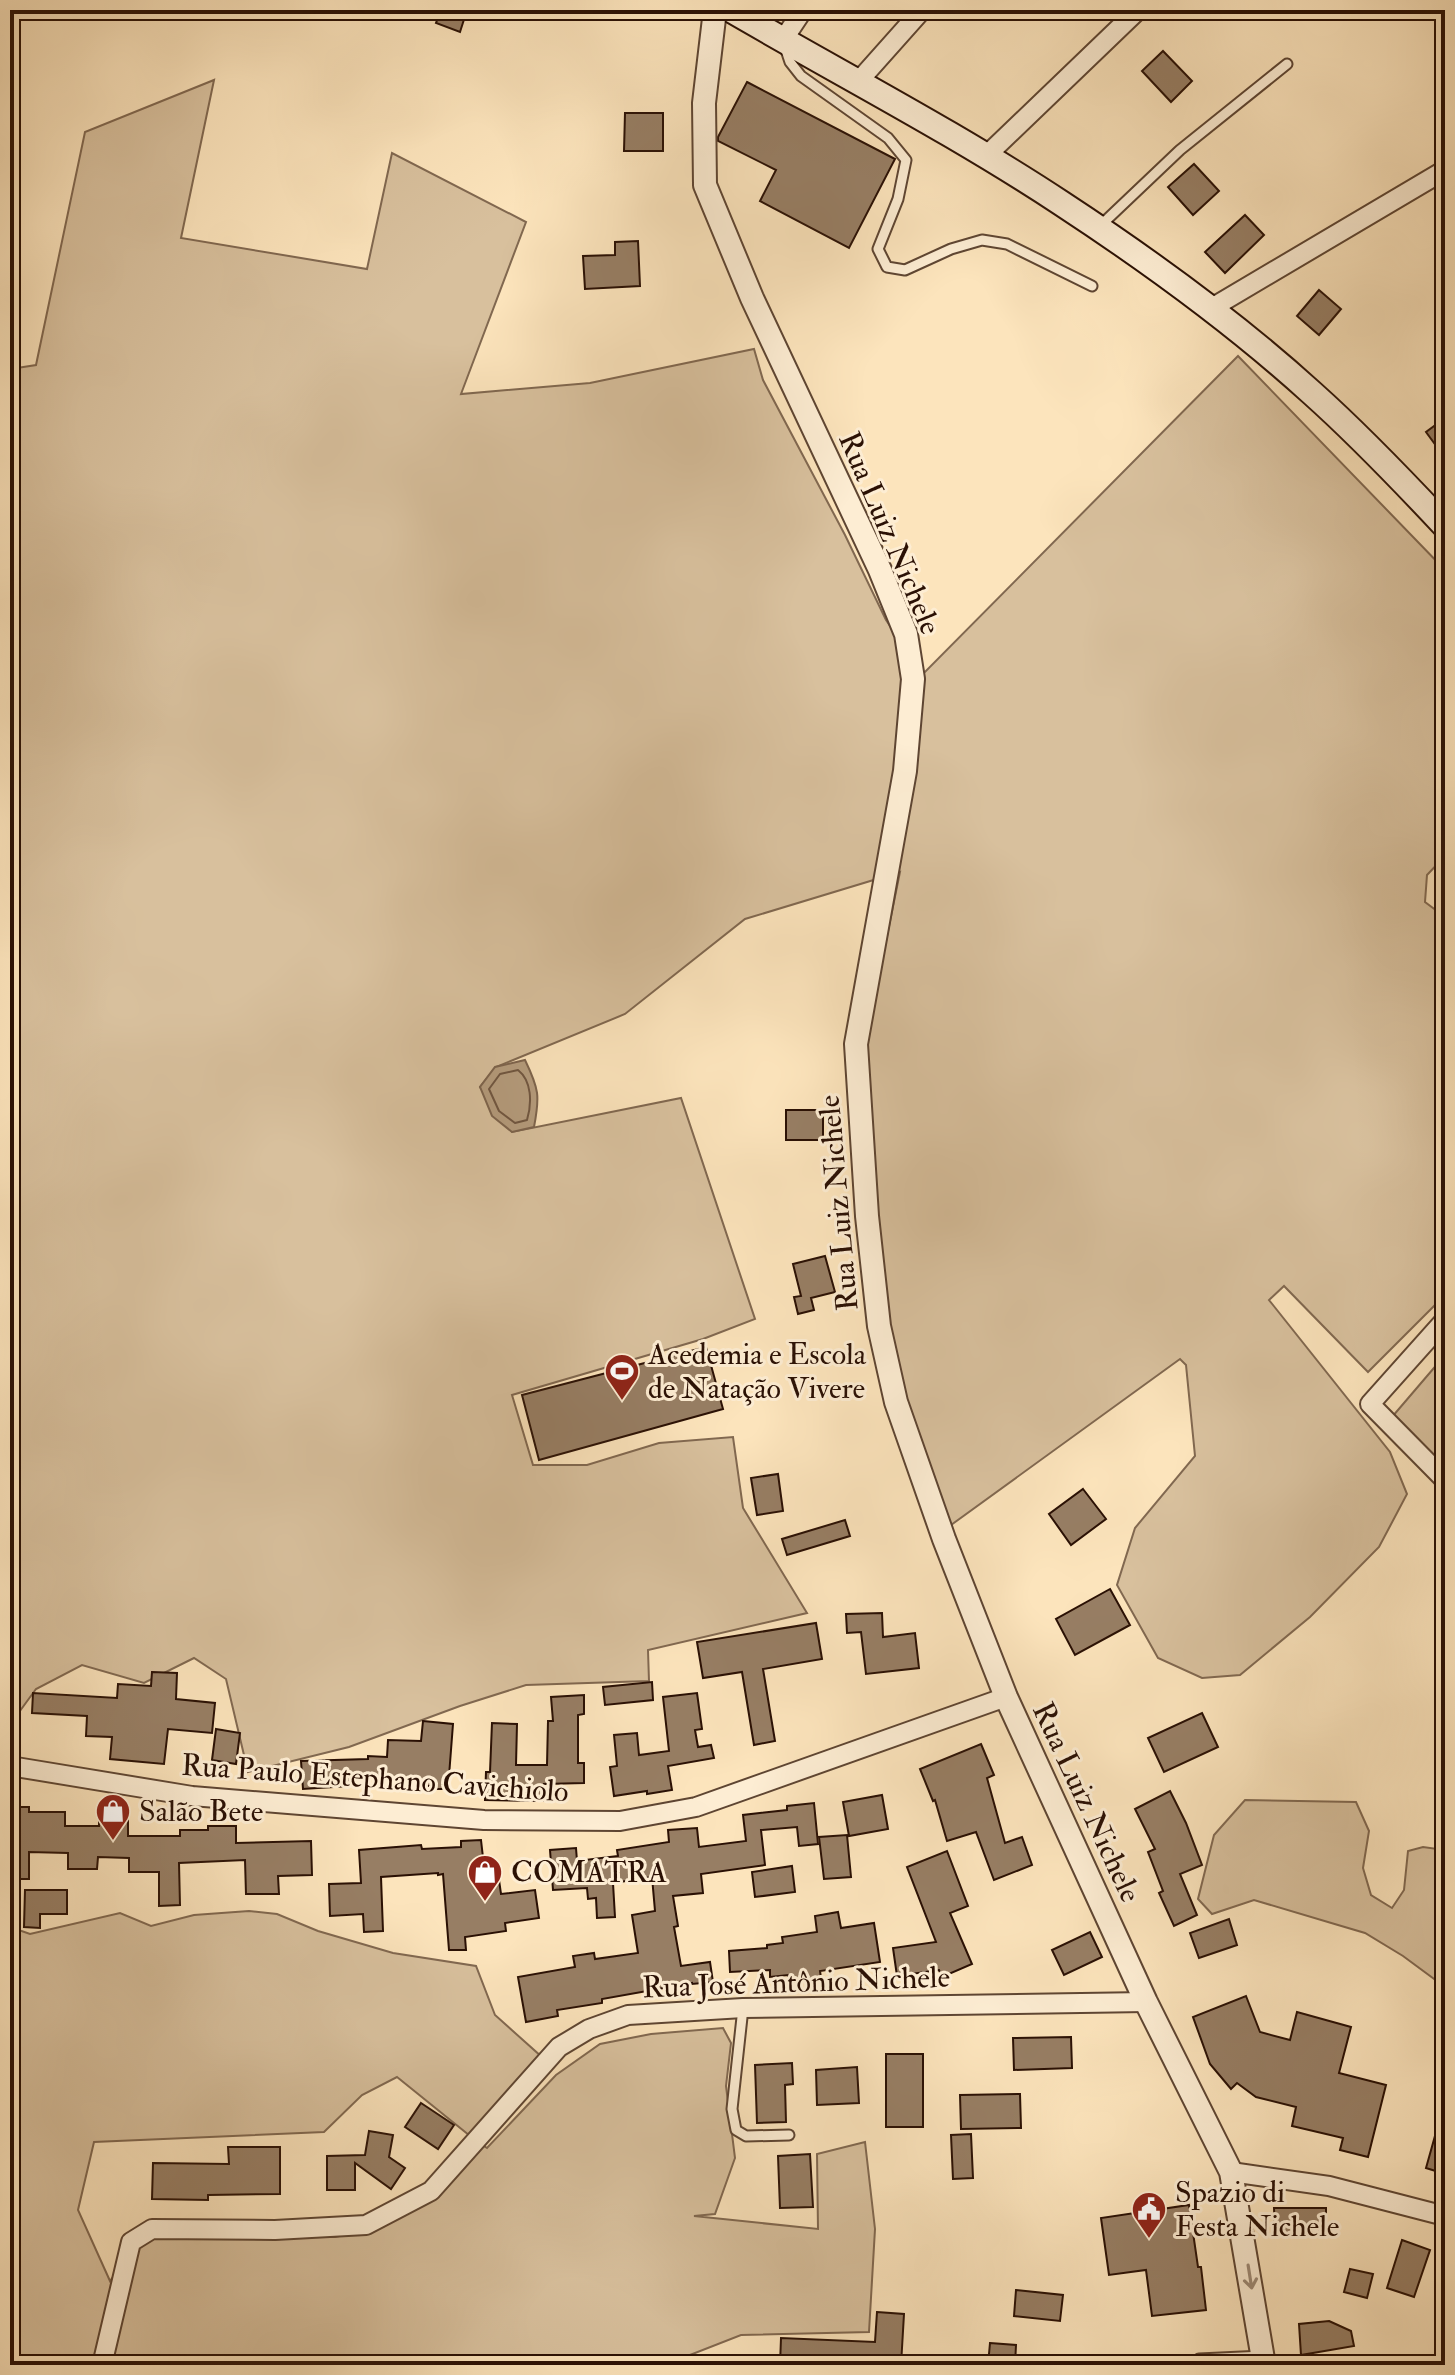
<svg xmlns="http://www.w3.org/2000/svg" width="1455" height="2375" viewBox="0 0 1455 2375" font-family="'IM FELL Double Pica',serif">
<style>
.green{fill:#d8c09d;stroke:#816850;stroke-width:2;fill-rule:evenodd}
.water{fill:#b59c7d;stroke:#7d644d;stroke-width:2}
.lines{fill:none;stroke-linecap:round;stroke-linejoin:round}
.shore{stroke:#705640;stroke-width:2}
.building{fill:#977e64;stroke:#2a1004;stroke-width:2}
.service-casing{stroke:#5e4532;stroke-width:13}
.minor-casing{stroke:#5e4532;stroke-width:22}
.tertiary-casing{stroke:#5e4532;stroke-width:26}
.secondary-casing{stroke:#2a1004;stroke-width:28}
.service{stroke:#fdedd3;stroke-width:9}
.minor{stroke:#fdedd3;stroke-width:18}
.tertiary{stroke:#fdedd3;stroke-width:22}
.secondary{stroke:#fdedd3;stroke-width:24}
.oneway{stroke:#9e8a76}
.labels{text-anchor:middle;stroke-width:6;stroke-linejoin:round;paint-order:stroke}
.street-label{font-size:30px;fill:#2a1004;stroke:#fdedd3}
.poi-label{font-size:30px;fill:#2a1004;stroke:#fdedd3;text-anchor:start}
</style>
<rect width="100%" height="100%" fill="#fce4bc"/>
<filter id="stains"><feTurbulence type="fractalNoise" baseFrequency=".0025" numOctaves="4"/><feColorMatrix values="0 0 0 0 .2 0 0 0 0 .09 0 0 0 0 .02 0 0 0 .5 -.17"/></filter>
<radialGradient id="worn" r=".72"><stop offset=".6" stop-color="#630" stop-opacity="0"/><stop offset="1" stop-color="#630" stop-opacity=".3"/></radialGradient>
<g class="green">
<polygon points="214,80 181,238 367,269 392,153 526,222 461,394 590,383 754,349 763,380 845,535 886,620 923,674 1238,356 1445,570 1445,856 1427,875 1425,902 1445,917 1445,1295 1368,1372 1284,1286 1269,1300 1390,1452 1407,1494 1379,1547 1310,1617 1240,1675 1202,1678 1158,1658 1117,1585 1135,1528 1195,1456 1186,1365 1180,1359 951,1525 908,1409 886,1320 865,1089 867,1035 900,872 745,919 625,1014 496,1067 480,1087 512,1132 681,1098 755,1319 703,1339 512,1395 533,1465 587,1465 659,1443 733,1437 743,1508 807,1613 648,1650 649,1681 526,1685 460,1706 349,1747 248,1772 226,1679 194,1658 144,1683 82,1665 36,1689 17,1715 10,1714 10,369 36,365 85,132"/>
<polygon points="1445,1355 1445,1470 1392,1417"/>
<polygon points="1245,1800 1356,1802 1369,1831 1363,1868 1371,1895 1392,1908 1404,1890 1408,1851 1423,1847 1445,1850 1445,1987 1403,1956 1365,1933 1338,1925 1254,1900 1212,1914 1198,1899 1214,1835"/>
<path d="M249,1911L277,1914L318,1931L393,1953L476,1966L495,2015L543,2058L481,2144L487,2148L556,2075L600,2044L651,2034L723,2028L731,2043L726,2086L735,2158L715,2214L694,2216L818,2229L817,2154L865,2142L875,2229L869,2332L741,2335L690,2355L559,2365H10V1927L30,1934L120,1913L151,1926L194,1915ZM397,2077L480,2144L374,2228L335,2237L156,2234L136,2249L110,2281L78,2210L94,2142L324,2132L362,2095Z"/>
</g>
<path class="water" d="M525,1060C539,1089 540,1096 534,1127L512,1132L492,1116L480,1087L495,1067Z"/>
<g class="lines">
<path class="shore" d="M518,1070C532,1081 532,1103 527,1120L515,1123L499,1111L489,1089L500,1074Z"/>
</g>
<g class="building">
<polygon points="441,10 467,10 460,32 436,23"/>
<polygon points="1163,51 1192,81 1171,102 1142,71"/>
<polygon points="747,82 895,159 849,248 760,201 776,170 718,141 718,137"/>
<polygon points="625,113 663,113 663,151 624,151"/>
<polygon points="1194,164 1219,191 1193,215 1168,187"/>
<polygon points="1245,215 1264,235 1225,273 1205,252"/>
<polygon points="638,241 640,286 585,289 583,256 615,255 615,242"/>
<polygon points="1319,290 1341,309 1319,335 1297,316"/>
<polygon points="1445,418 1445,458 1426,432"/>
<rect x="786" y="1110" width="37" height="30"/>
<polygon points="825,1256 835,1292 811,1298 814,1310 798,1314 794,1297 801,1296 793,1264"/>
<polygon points="706,1347 723,1409 539,1460 522,1395"/>
<polygon points="778,1474 783,1511 757,1515 751,1478"/>
<polygon points="1083,1489 1106,1519 1071,1545 1049,1514"/>
<polygon points="845,1520 850,1536 787,1555 782,1539"/>
<polygon points="1110,1589 1130,1625 1075,1655 1056,1619"/>
<polygon points="882,1613 883,1637 915,1633 919,1668 866,1674 861,1632 847,1633 846,1614"/>
<polygon points="816,1623 822,1659 763,1669 775,1741 754,1745 742,1672 703,1678 697,1642"/>
<polygon points="152,1672 177,1673 176,1699 215,1703 212,1733 168,1729 164,1764 110,1759 112,1737 86,1736 87,1716 32,1713 33,1693 117,1698 118,1684 151,1686"/>
<polygon points="652,1682 653,1700 605,1705 603,1687"/>
<polygon points="697,1693 702,1729 695,1730 698,1747 711,1745 714,1758 668,1766 672,1790 647,1794 647,1791 614,1796 610,1767 617,1766 614,1735 637,1733 639,1755 669,1751 663,1697"/>
<polygon points="584,1695 584,1714 578,1715 578,1763 584,1763 584,1783 544,1784 544,1801 485,1800 486,1772 490,1772 492,1723 517,1724 516,1765 547,1765 548,1721 553,1721 551,1697"/>
<polygon points="1202,1713 1218,1747 1164,1772 1148,1738"/>
<polygon points="423,1721 453,1724 448,1789 431,1789 431,1786 386,1784 387,1778 349,1775 349,1786 303,1789 301,1761 368,1759 368,1756 387,1757 388,1740 421,1741"/>
<polygon points="216,1729 240,1733 236,1764 212,1760"/>
<polygon points="981,1744 994,1775 987,1778 1005,1843 1022,1837 1032,1865 994,1880 976,1832 947,1841 935,1800 933,1801 920,1769"/>
<polygon points="1170,1791 1186,1823 1202,1865 1180,1874 1197,1915 1174,1926 1159,1893 1163,1891 1148,1852 1155,1849 1135,1809"/>
<polygon points="882,1795 888,1829 849,1836 843,1802"/>
<polygon points="814,1803 818,1844 799,1846 797,1827 761,1830 765,1865 701,1874 703,1893 673,1896 678,1926 674,1927 681,1966 710,1962 713,1982 692,1984 692,1983 602,1999 602,2003 557,2010 558,2016 526,2022 518,1977 575,1967 573,1956 594,1953 595,1959 638,1953 632,1915 655,1911 652,1877 613,1883 615,1917 597,1918 596,1898 588,1899 587,1888 553,1890 550,1850 576,1848 577,1861 618,1856 617,1850 669,1842 668,1830 697,1828 699,1847 746,1841 743,1815 787,1810 787,1806"/>
<polygon points="10,1807 29,1807 29,1812 65,1812 65,1826 99,1826 99,1815 128,1816 128,1836 180,1836 180,1830 208,1830 208,1826 236,1826 236,1843 311,1841 312,1875 278,1876 279,1894 246,1894 245,1860 179,1863 180,1905 159,1906 159,1872 129,1872 129,1858 98,1857 97,1869 68,1869 68,1853 29,1852 29,1879 10,1879"/>
<polygon points="847,1835 851,1877 824,1879 819,1837"/>
<polygon points="481,1840 485,1875 498,1873 501,1894 535,1890 539,1918 505,1923 506,1931 465,1937 466,1950 449,1950 443,1874 438,1875 438,1873 381,1877 383,1931 364,1932 363,1914 330,1916 329,1884 361,1883 359,1850 421,1845 422,1849 461,1847 461,1841"/>
<polygon points="947,1851 968,1906 950,1913 972,1964 942,1977 939,1970 897,1976 893,1948 936,1942 907,1867"/>
<polygon points="792,1866 795,1892 755,1897 752,1872"/>
<polygon points="25,1890 67,1890 67,1914 40,1914 40,1928 24,1927"/>
<polygon points="838,1912 841,1928 874,1923 880,1962 820,1971 821,1978 789,1982 788,1975 770,1977 770,1970 730,1972 729,1951 767,1948 767,1945 783,1943 782,1937 817,1932 815,1916"/>
<polygon points="1229,1919 1237,1945 1199,1958 1190,1933"/>
<polygon points="1090,1932 1102,1957 1064,1975 1052,1950"/>
<polygon points="1246,1996 1260,2032 1290,2040 1297,2012 1351,2027 1339,2073 1386,2085 1368,2157 1340,2150 1343,2138 1292,2126 1296,2107 1256,2097 1237,2083 1231,2089 1210,2064 1193,2017"/>
<polygon points="1071,2037 1072,2068 1014,2070 1013,2038"/>
<rect x="886" y="2054" width="37" height="73"/>
<polygon points="792,2063 793,2084 785,2085 786,2122 757,2123 755,2065"/>
<polygon points="857,2067 859,2103 817,2105 816,2070"/>
<polygon points="1020,2094 1021,2128 961,2129 960,2095"/>
<polygon points="421,2103 454,2125 438,2149 405,2127"/>
<polygon points="1440,2118 1445,2119 1445,2174 1426,2168"/>
<polygon points="369,2131 393,2135 389,2157 405,2168 391,2189 355,2163 355,2190 327,2190 327,2156 365,2155"/>
<polygon points="971,2134 973,2178 953,2179 951,2135"/>
<polygon points="228,2147 280,2147 280,2194 208,2195 208,2200 152,2199 153,2163 229,2164"/>
<polygon points="810,2154 813,2207 780,2208 778,2156"/>
<polygon points="1189,2205 1198,2267 1201,2267 1206,2310 1152,2316 1146,2270 1109,2275 1101,2218"/>
<polygon points="1274,2208 1326,2208 1326,2234 1275,2234"/>
<polygon points="1402,2240 1430,2250 1414,2297 1387,2288"/>
<polygon points="1350,2269 1373,2274 1367,2298 1344,2292"/>
<polygon points="1016,2290 1063,2295 1060,2321 1014,2316"/>
<polygon points="877,2312 904,2314 901,2365 780,2365 781,2338 875,2342"/>
<polygon points="1329,2321 1351,2331 1354,2346 1301,2355 1299,2324"/>
<polygon points="990,2343 1016,2345 1015,2365 988,2365"/>
</g>
<g class="lines">
<g class="service-casing">
<g id="service">
<polyline points="785,47 790,62 801,76 888,138 906,160 898,199 878,249 887,267 905,270 951,249 982,240 1007,244 1092,286"/>
<polyline points="1100,226 1180,150 1287,64"/>
<polyline points="743,2008 732,2109 736,2130 746,2136 789,2135"/>
<polyline points="1199,2359 1263,2356"/>
</g>
</g>
<g class="minor-casing">
<g id="minor">
<polyline points="783,40 803,10"/>
<polyline points="857,83 922,10"/>
<polyline points="986,156 1138,10"/>
<polyline points="1210,309 1445,170"/>
<polyline points="1445,1320 1370,1404 1445,1480"/>
<polyline points="10,1766 192,1796 484,1820 620,1821 696,1807 1006,1697"/>
<polyline points="1231,2172 1329,2186 1445,2216"/>
<polyline points="102,2365 131,2242 152,2229 275,2230 366,2225 431,2191 559,2047 589,2029 628,2015 743,2008 1146,2002"/>
</g>
</g>
<g class="tertiary-casing">
<polyline id="tertiary" points="715,10 704,103 705,185 752,298 880,570 906,634 913,679 905,771 856,1044 867,1216 879,1326 896,1402 944,1539 1006,1697 1146,2002 1231,2172 1264,2365"/>
</g>
<g class="secondary-casing">
<path id="secondary" d="M731,10C841,74 955,133 1061,203C1148,260 1235,323 1312,393C1359,435 1402,480 1445,526"/>
</g>
<use href="#service" class="service"/>
<use href="#minor" class="minor"/>
<use href="#tertiary" class="tertiary"/>
<use href="#secondary" class="secondary"/>
</g>
<defs><path id="oneway-shaft" d="M-6 0H5M1.5-3L5.5 0L1.5 3" fill="none" stroke-width="1.6" stroke-linecap="round" stroke-linejoin="round" transform="scale(2)"/></defs>
<use class="oneway" href="#oneway-shaft" transform="translate(1250 2277) rotate(81)"/>
<defs>
<g id="stadium-pin" transform="scale(1.8)"><path d="M0 17L-7.5 6A9.5 9.5 0 1 1 7.5 6Z" fill="#8f2418" stroke="#fdedd3"/><path d="M0-5a6.5 5 0 1 0 0 10a6.5 5 0 1 0 0-10ZM-3.5-1.8h7v3.6h-7Z" fill="#fff"/></g>
<g id="shop-pin" transform="scale(1.8)"><path d="M0 17L-7.5 6A9.5 9.5 0 1 1 7.5 6Z" fill="#8f2418" stroke="#fdedd3"/><path d="M-5-2.5h2.3a2.7 3.5 0 0 1 5.4 0H5L5.5 6h-11ZM-1.5-2.5h3a1.5 2.3 0 0 0-3 0Z" fill="#fff"/></g>
<g id="civic-pin" transform="scale(1.8)"><path d="M0 17L-7.5 6A9.5 9.5 0 1 1 7.5 6Z" fill="#8f2418" stroke="#fdedd3"/><path d="M-.6-6.5H3V-4.5H.6V-3L4-1V1h2V6H-6V1h2V-1L-.6-3ZM-1.2 2.5V6h2.4V2.5Z" fill="#fff"/></g>
</defs>
<g fill-rule="evenodd">
<use href="#stadium-pin" x="622" y="1371"/>
<use href="#shop-pin" x="113" y="1811"/>
<use href="#shop-pin" x="485" y="1872"/>
<use href="#civic-pin" x="1149" y="2209"/>
</g>
<g class="labels">
<g class="street-label">
<text transform="translate(890 533) rotate(67)" y="10">Rua Luiz Nichele</text>
<text transform="translate(838 1203) rotate(-95)" y="10">Rua Luiz Nichele</text>
<text transform="translate(375 1778) rotate(4)" y="10">Rua Paulo Estephano Cavichiolo</text>
<text transform="translate(1087 1802) rotate(65)" y="10">Rua Luiz Nichele</text>
<text transform="translate(796 1982) rotate(-2)" y="10">Rua José Antônio Nichele</text>
</g>
<g class="poi-label">
<text x="648" y="1364">Acedemia e Escola<tspan x="648" dy="34">de Natação Vivere</tspan></text>
<text x="139" y="1821">Salão Bete</text>
<text x="511" y="1882">COMATRA</text>
<text x="1175" y="2202">Spazio di<tspan x="1175" dy="34">Festa Nichele</tspan></text>
</g>
</g>
<rect width="1455" height="2375" fill="none" stroke="#fce4bc" stroke-width="40"/>
<rect x="12" y="12" width="1431" height="2351" fill="none" stroke="#2a1004" stroke-width="4"/>
<rect x="20" y="20" width="1415" height="2335" fill="none" stroke="#2a1004" stroke-width="2"/>
<rect width="100%" height="100%" filter="url(#stains)"/>
<rect width="100%" height="100%" fill="url(#worn)"/>
</svg>
